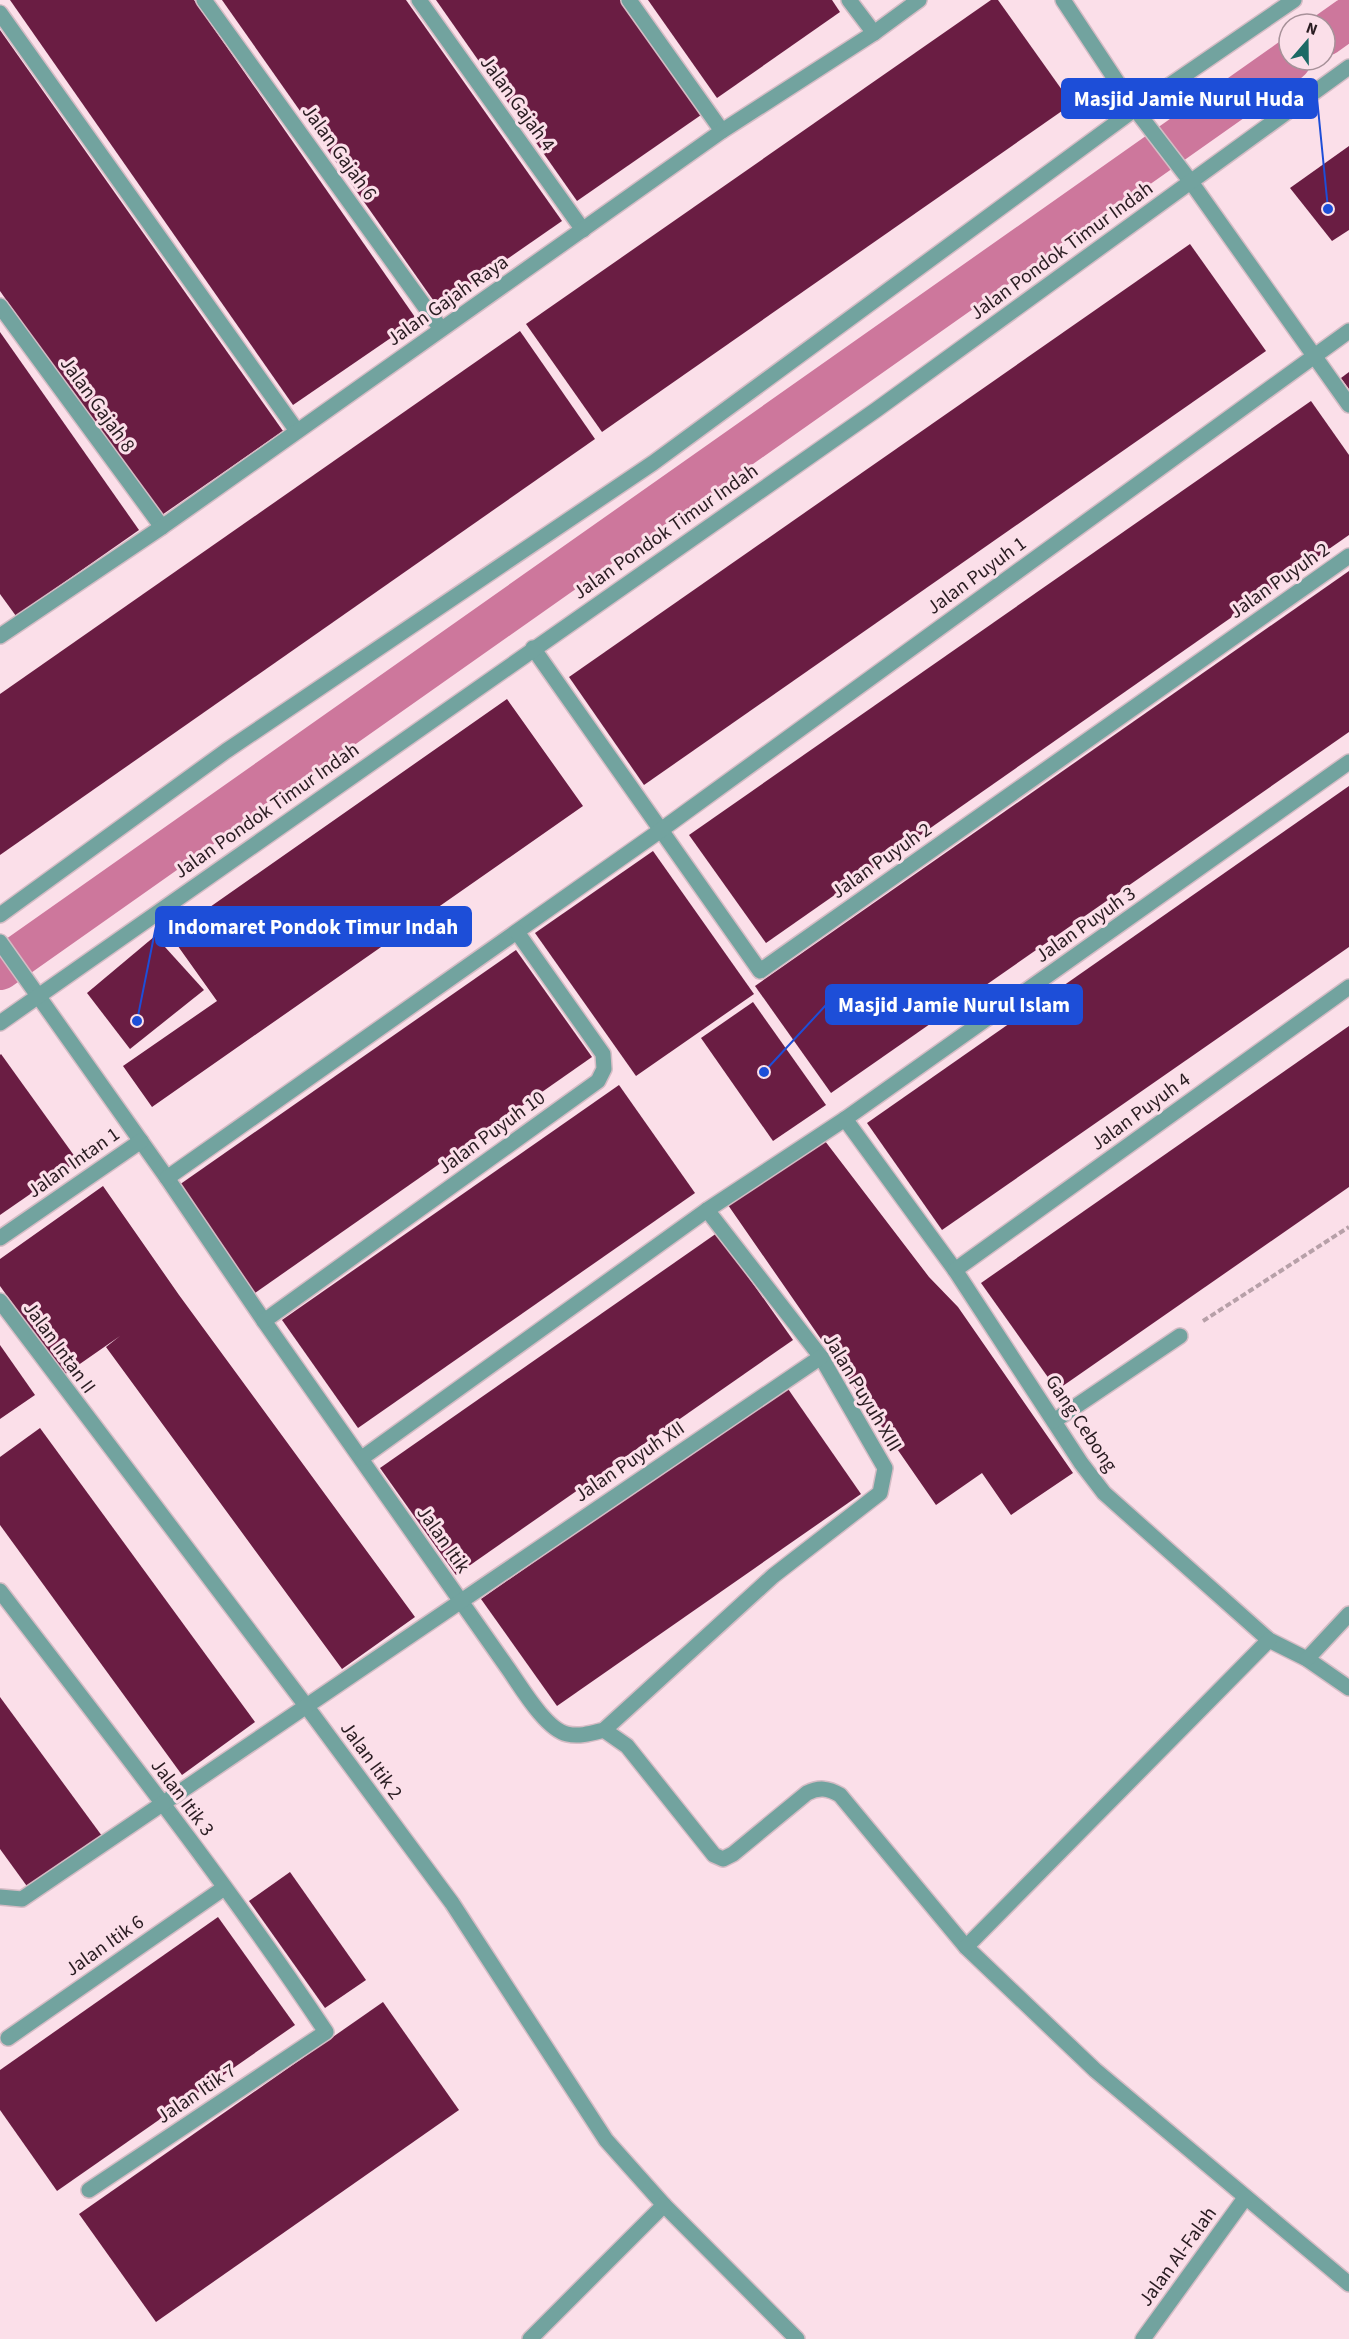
<svg xmlns="http://www.w3.org/2000/svg" width="1349" height="2339" viewBox="0 0 1349 2339" font-family="'Source Sans 3',sans-serif">
<style>
.lines{fill:none;stroke-linecap:round;stroke-linejoin:round}
.canal{stroke:#cd779c;stroke-width:42}
.building{fill:#6a1d43}
.street-casing{stroke:#d5bcc5;stroke-width:18}
.path{stroke:#b7a0a8;stroke-width:4;stroke-dasharray:6 3;stroke-linecap:butt}
.street{stroke:#72a39f;stroke-width:15}
.labels{text-anchor:middle;stroke-width:6;stroke-linejoin:round;paint-order:stroke}
.street-label{font-size:20px;fill:#291c21;stroke:#fbdfe9}
.leader{fill:none;stroke:#1d4ed8;stroke-width:2}
.callout-dot{fill:#1d4ed8;stroke:#fbdfe9;stroke-width:2}
.callout{fill:#1d4ed8;stroke:#1d4ed8;stroke-width:2}
.callout-label{font-size:21px;text-anchor:middle;font-weight:bold;fill:#fff}
</style>
<rect width="100%" height="100%" fill="#fbdfe9"/>
<g class="lines">
<g class="canal">
<polyline points="1325,35 1349,18"/>
<polyline points="0,969 1290,60"/>
</g>
</g>
<g class="building">
<polygon points="10,0 194,0 417,320 293,405"/>
<polygon points="222,0 406,0 562,221 438,307"/>
<polygon points="436,0 620,0 701,115 577,201"/>
<polygon points="648,0 832,0 840,12 717,98"/>
<polygon points="991,0 998,0 1072,104 602,432 526,324"/>
<polygon points="0,30 283,431 159,517 0,291"/>
<polygon points="1349,146 1349,230 1332,241 1290,188"/>
<polygon points="1190,244 1266,351 644,785 569,677"/>
<polygon points="520,331 595,439 0,855 0,694"/>
<polygon points="0,332 139,530 16,616 0,594"/>
<polygon points="1349,372 1349,389 1341,378"/>
<polygon points="1311,401 1349,455 1349,535 766,943 689,835"/>
<polygon points="1349,571 1349,732 831,1093 755,986"/>
<polygon points="507,699 583,806 152,1107 123,1066 217,1001 170,935"/>
<polygon points="1349,786 1349,947 942,1230 867,1123"/>
<polygon points="653,851 754,994 636,1076 535,933"/>
<polygon points="155,936 204,990 130,1049 87,993"/>
<polygon points="516,950 592,1057 255,1293 179,1185"/>
<polygon points="753,1002 826,1105 773,1141 701,1038"/>
<polygon points="1349,1026 1349,1187 1057,1390 981,1283"/>
<polygon points="1,1054 78,1161 0,1215 0,1055"/>
<polygon points="619,1085 695,1193 358,1428 282,1320"/>
<polygon points="825,1141 929,1277 958,1307 1073,1473 1011,1515 982,1473 936,1505 728,1205"/>
<polygon points="103,1186 179,1295 415,1617 342,1669 106,1347 120,1336 64,1375 0,1286 0,1259"/>
<polygon points="717,1233 793,1340 456,1575 380,1468"/>
<polygon points="0,1345 35,1395 0,1419"/>
<polygon points="786,1386 861,1494 557,1706 481,1599"/>
<polygon points="40,1428 255,1722 182,1775 0,1525 0,1457"/>
<polygon points="0,1697 102,1836 29,1889 0,1849"/>
<polygon points="290,1872 366,1980 325,2008 249,1901"/>
<polygon points="218,1917 295,2025 57,2191 0,2110 0,2070"/>
<polygon points="383,2002 459,2110 156,2322 79,2214"/>
</g>
<g class="lines">
<g class="street-casing">
<g id="street">
<polyline points="204,0 441,329"/>
<polyline points="419,0 583,230"/>
<polyline points="629,0 722,131"/>
<polyline points="849,0 874,33"/>
<polyline points="1063,0 1135,109 1191,182 1349,405"/>
<polyline points="0,13 297,431"/>
<polyline points="0,306 162,527"/>
<polyline points="0,636 162,527 722,131 874,33 919,0"/>
<polyline points="533,648 760,971 1349,556"/>
<polyline points="0,915 226,751 653,463 1135,109 1294,0"/>
<path d="M0,942L167,1178L264,1321L507,1667C520,1685 545,1729 567,1734C580,1737 592,1733 604,1730L773,1576L880,1493L885,1468L821,1357L707,1210"/>
<polyline points="0,1023 876,410 1349,67"/>
<polyline points="845,1119 955,1270 1081,1463 1104,1493 1269,1640 1307,1659 1349,1688"/>
<polyline points="167,1178 661,830 1349,331"/>
<polyline points="0,1238 141,1141"/>
<polyline points="955,1270 1349,987"/>
<polyline points="0,1301 307,1707 452,1903 606,2140 664,2205 797,2339"/>
<polyline points="264,1321 598,1081 604,1069 603,1054 517,932"/>
<polyline points="1054,1421 1180,1336"/>
<polyline points="362,1458 707,1210 845,1119 1349,762"/>
<path d="M0,1591C111,1736 225,1880 326,2032L89,2190"/>
<polyline points="1307,1659 1349,1614"/>
<path d="M604,1730L627,1746L714,1855L723,1859L733,1854L807,1793C819,1787 828,1788 840,1795L966,1947L1095,2070L1349,2284"/>
<polyline points="0,1897 22,1899 821,1357"/>
<polyline points="966,1947 1269,1640"/>
<polyline points="8,2038 224,1888"/>
<polyline points="530,2339 664,2205"/>
<polyline points="1143,2339 1245,2198"/>
</g>
</g>
<polyline class="path" points="1203,1321 1349,1227"/>
<use href="#street" class="street"/>
</g>
<g class="labels">
<g class="street-label">
<text transform="translate(518 103) rotate(54)" y="7">Jalan Gajah 4</text>
<text transform="translate(340 152) rotate(54)" y="7">Jalan Gajah 6</text>
<text transform="translate(1061 250) rotate(-36)" y="7">Jalan Pondok Timur Indah</text>
<text transform="translate(447 300) rotate(-35)" y="7">Jalan Gajah Raya</text>
<text transform="translate(98 404) rotate(54)" y="7">Jalan Gajah 8</text>
<text transform="translate(665 531) rotate(-35)" y="7">Jalan Pondok Timur Indah</text>
<text transform="translate(976 575) rotate(-36)" y="7">Jalan Puyuh 1</text>
<text transform="translate(1279 580) rotate(-35)" y="7">Jalan Puyuh 2</text>
<text transform="translate(266 810) rotate(-35)" y="7">Jalan Pondok Timur Indah</text>
<text transform="translate(881 860) rotate(-35)" y="7">Jalan Puyuh 2</text>
<text transform="translate(1085 924) rotate(-35)" y="7">Jalan Puyuh 3</text>
<text transform="translate(1140 1111) rotate(-36)" y="7">Jalan Puyuh 4</text>
<text transform="translate(491 1132) rotate(-36)" y="7">Jalan Puyuh 10</text>
<text transform="translate(73 1162) rotate(-35)" y="7">Jalan Intan 1</text>
<text transform="translate(60 1347) rotate(54)" y="7">Jalan Intan II</text>
<text transform="translate(863 1392) rotate(59)" y="7">Jalan Puyuh XIII</text>
<text transform="translate(1082 1423) rotate(56)" y="7">Gang Cebong</text>
<text transform="translate(629 1461) rotate(-34)" y="7">Jalan Puyuh XII</text>
<text transform="translate(444 1539) rotate(55)" y="7">Jalan Itik</text>
<text transform="translate(372 1760) rotate(54)" y="7">Jalan Itik 2</text>
<text transform="translate(183 1797) rotate(53)" y="7">Jalan Itik 3</text>
<text transform="translate(104 1945) rotate(-35)" y="7">Jalan Itik 6</text>
<text transform="translate(196 2093) rotate(-34)" y="7">Jalan Itik 7</text>
<text transform="translate(1177 2256) rotate(-54)" y="7">Jalan Al-Falah</text>
</g>
</g>
<path class="leader" d="M1328 209L1317 98M137 1021L156 926M764 1072L826 1005"/>
<g class="callout-dot">
<circle cx="1328" cy="209" r="6"/>
<circle cx="137" cy="1021" r="6"/>
<circle cx="764" cy="1072" r="6"/>
</g>
<g class="callout">
<rect x="1062" y="79" width="255" height="39" rx="6"/>
<rect x="156" y="907" width="315" height="39" rx="6"/>
<rect x="826" y="985" width="256" height="39" rx="6"/>
</g>
<g class="callout-label">
<text x="1189" y="106">Masjid Jamie Nurul Huda</text>
<text x="313" y="934">Indomaret Pondok Timur Indah</text>
<text x="954" y="1012">Masjid Jamie Nurul Islam</text>
</g>
<g transform="translate(1307 42) rotate(20)"><circle r="28" fill="#fbdfe9" stroke="#a79199" stroke-width="1.5"/>
<path d="M0-4.5L10 22L0 15L-10 22Z" fill="#1c6965"/>
<text y="-9" font-size="16" font-weight="bold" text-anchor="middle" fill="#291c21">N</text>
</g>
</svg>
